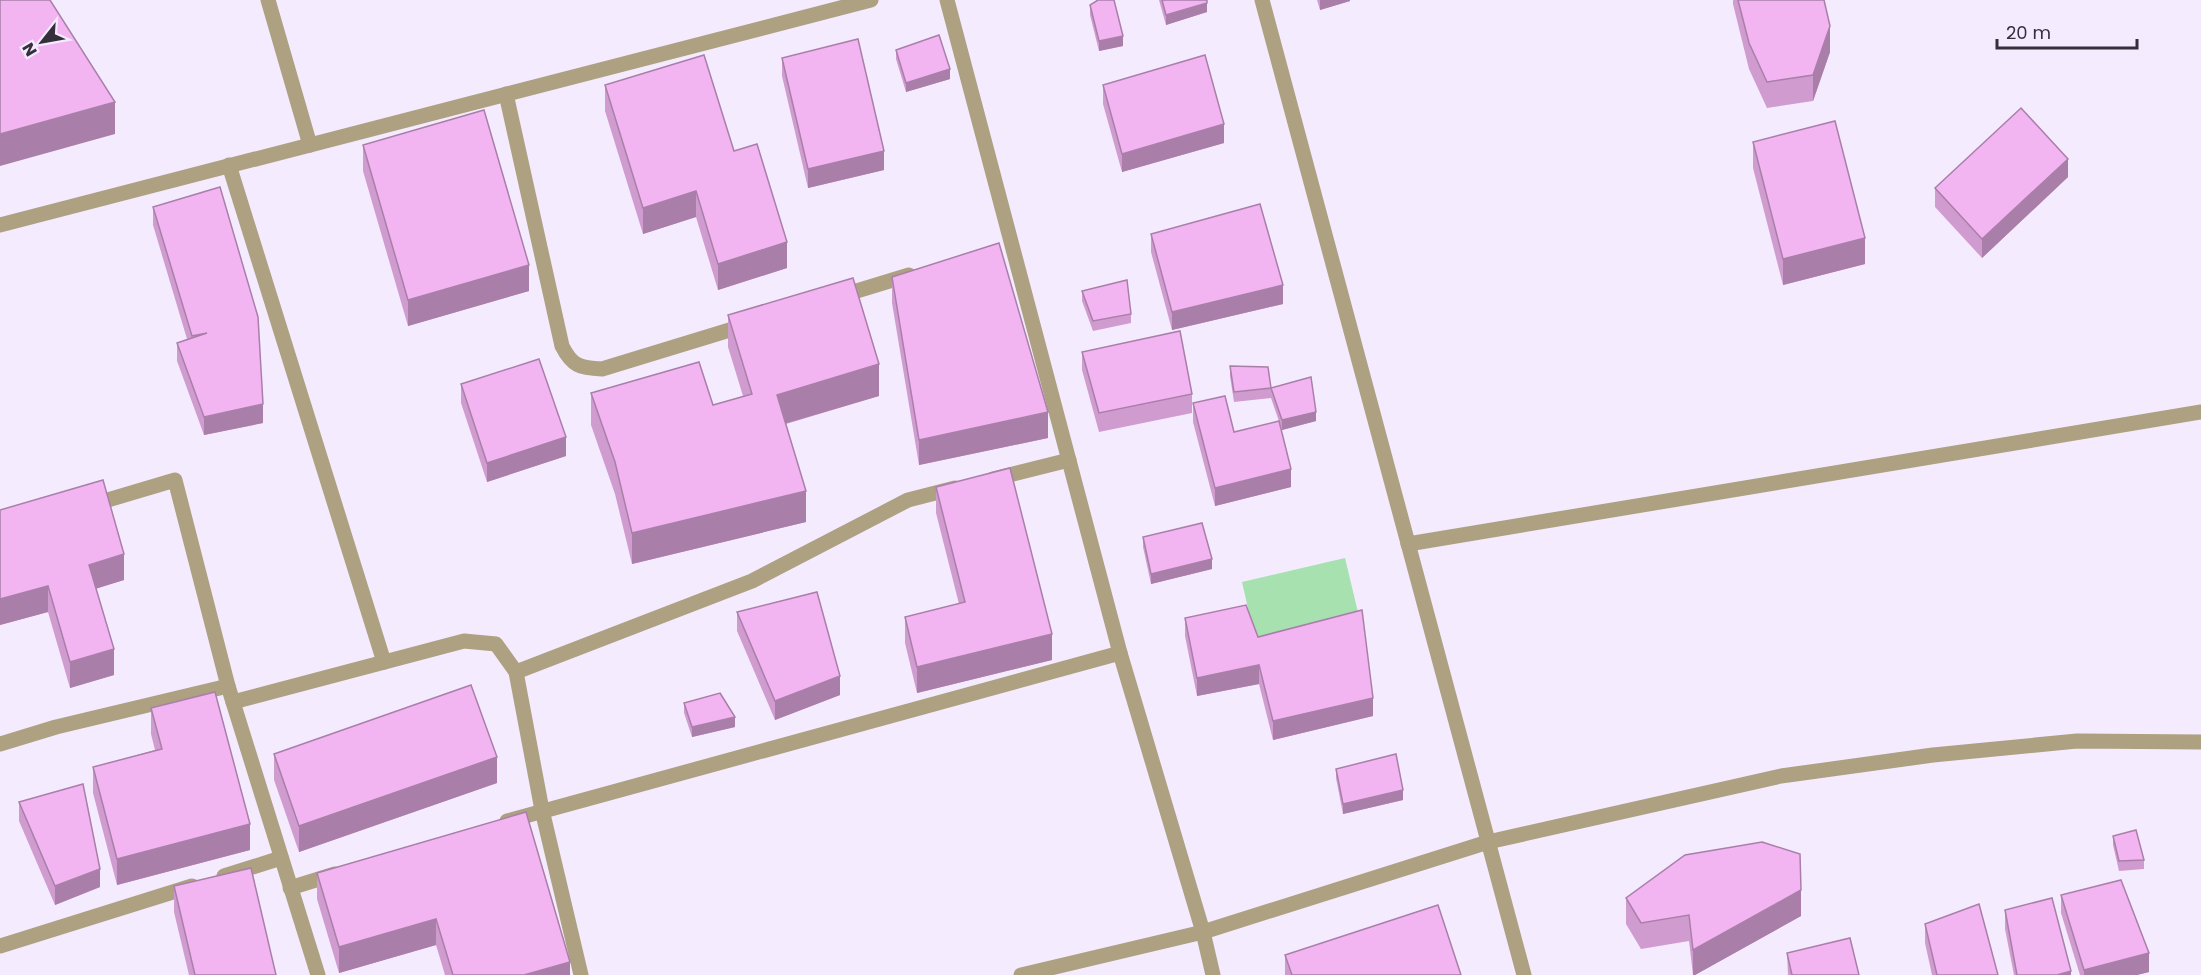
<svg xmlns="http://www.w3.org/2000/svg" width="2201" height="975" viewBox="0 0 2201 975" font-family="Poppins,sans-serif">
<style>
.green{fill:#a6e1af}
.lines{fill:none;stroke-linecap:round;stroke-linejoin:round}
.street{stroke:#ada181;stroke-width:15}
.wall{fill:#d09ccf}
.shaded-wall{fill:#a97fa9}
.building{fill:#f2b5f1;stroke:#a97fa9;stroke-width:1.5}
</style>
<rect width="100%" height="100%" fill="#f5ebff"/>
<polygon class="green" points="1345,558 1362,629 1258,652 1242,582"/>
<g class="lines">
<g class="street">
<polyline points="268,0 310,145"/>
<polyline points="947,0 1120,653 1203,932 1213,975"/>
<polyline points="1262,0 1524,975"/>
<path d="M506,94L562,346C572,366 580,368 602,369L746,325"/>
<polyline points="229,165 384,662"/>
<polyline points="0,225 871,0"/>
<polyline points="837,297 909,275"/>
<polyline points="993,479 1069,460"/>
<polyline points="91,505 175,480 228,686 318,975"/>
<polyline points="1408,544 2201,412"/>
<polyline points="516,672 752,581 908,500 955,488"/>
<polyline points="233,702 464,641 496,644 516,672 542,810 581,975"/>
<polyline points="0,744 56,727 228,686"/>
<polyline points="507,821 1120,653"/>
<polyline points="224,876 281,858"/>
<polyline points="290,888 335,874"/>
<polyline points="0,946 192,886"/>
<polyline points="1021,975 1203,932 1488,842 1781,776 1933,755 2077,741 2201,742"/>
</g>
</g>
<g class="wall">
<polygon points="1159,0 1207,0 1207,12 1166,25"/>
<polygon points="1317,0 1350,0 1350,1 1320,10"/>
<polygon points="1733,0 1824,0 1830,52 1813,101 1767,108 1749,69 1733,4"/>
<polygon points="1090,5 1123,46 1099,51 1090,15"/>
<polygon points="896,50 950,79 906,92 896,59"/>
<polygon points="782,58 884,170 808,188 782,76"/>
<polygon points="605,85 734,151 787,268 718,290 696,217 643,234 605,111"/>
<polygon points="1103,85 1224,143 1122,172 1103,104"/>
<polygon points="1753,142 1865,264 1783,285 1753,168"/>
<polygon points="363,145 529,291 408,326 363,171"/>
<polygon points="2068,177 1982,258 1935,207 1935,188"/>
<polygon points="153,207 263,423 204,435 177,361 177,343 187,339 153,225"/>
<polygon points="1151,234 1283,304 1172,330 1151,252"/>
<polygon points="892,277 1048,438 919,465 892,303"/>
<polygon points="1082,291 1131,314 1131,323 1093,331 1082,301"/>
<polygon points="728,315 879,396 786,424 806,522 632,564 615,494 591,425 591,393 713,405 743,396 728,347"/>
<polygon points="1082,352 1192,394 1192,413 1099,432 1082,370"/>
<polygon points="1230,366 1271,388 1316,421 1282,430 1271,398 1234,402 1230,376"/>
<polygon points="461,384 566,456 487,482 461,403"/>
<polygon points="1193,403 1234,432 1291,487 1215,506 1193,422"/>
<polygon points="936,487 1052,660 917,693 905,643 905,617 959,604 936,513"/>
<polygon points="0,510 124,580 96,588 114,675 70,688 48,612 0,625"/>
<polygon points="1143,537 1212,569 1151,584 1143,547"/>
<polygon points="737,612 840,695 775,720 737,631"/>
<polygon points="1185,618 1258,637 1373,716 1273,740 1259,684 1197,696 1185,636"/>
<polygon points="684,703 735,727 692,737 684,713"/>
<polygon points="151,708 250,850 117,885 93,793 93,767 155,750 151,734"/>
<polygon points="274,754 497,783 299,852 274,780"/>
<polygon points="1336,769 1403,800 1343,814 1336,778"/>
<polygon points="19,802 100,887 55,905 19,821"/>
<polygon points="526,812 570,975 445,975 436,945 339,973 317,899 317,873"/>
<polygon points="2113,836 2144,860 2144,869 2119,871 2113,845"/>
<polygon points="174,886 276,975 189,975 174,912"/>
<polygon points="2061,895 2149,972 2137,975 2080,975 2061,913"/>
<polygon points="1626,898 1801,916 1695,975 1693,975 1689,941 1641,949 1626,924"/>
<polygon points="2005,910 2071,975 2014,975 2005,929"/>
<polygon points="1925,924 1998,975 1932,975 1925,943"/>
<polygon points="1787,953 1859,975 1788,975"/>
<polygon points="1285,955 1461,975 1285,975"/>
</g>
<g class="shaded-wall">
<polygon points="1320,0 1350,0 1350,1 1320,10"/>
<polygon points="1207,3 1207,12 1166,25 1166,15"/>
<polygon points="1830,26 1830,52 1813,101 1813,75"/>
<polygon points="1123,36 1123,46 1099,51 1099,41"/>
<polygon points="950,69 950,79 906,92 906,83"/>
<polygon points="115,102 115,134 0,166 0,134"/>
<polygon points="1224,124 1224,143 1122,172 1122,154"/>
<polygon points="884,151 884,170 808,188 808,169"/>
<polygon points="2068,159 2068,177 1982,258 1982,239"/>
<polygon points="696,191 696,217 643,234 643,208"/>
<polygon points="1865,238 1865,264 1783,285 1783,259"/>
<polygon points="787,242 787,268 718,290 718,264"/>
<polygon points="529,265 529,291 408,326 408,300"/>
<polygon points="1283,285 1283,304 1172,330 1172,312"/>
<polygon points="879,364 879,396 777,426 777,395"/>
<polygon points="263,404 263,423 204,435 204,417"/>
<polygon points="1048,412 1048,438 919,465 919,440"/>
<polygon points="1316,412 1316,421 1282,430 1282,420"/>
<polygon points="566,437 566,456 487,482 487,463"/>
<polygon points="1291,469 1291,487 1215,506 1215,488"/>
<polygon points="806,491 806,522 632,564 632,533"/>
<polygon points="124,554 124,580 89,591 89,565"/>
<polygon points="1212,559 1212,569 1151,584 1151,574"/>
<polygon points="48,586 48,612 0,625 0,599"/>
<polygon points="1052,634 1052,660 917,693 917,667"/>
<polygon points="114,649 114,675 70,688 70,662"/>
<polygon points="1259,665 1259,684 1197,696 1197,678"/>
<polygon points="840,676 840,695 775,720 775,701"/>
<polygon points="1373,698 1373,716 1273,740 1273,721"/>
<polygon points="735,717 735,727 692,737 692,727"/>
<polygon points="497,757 497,783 299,852 299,826"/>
<polygon points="1403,790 1403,800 1343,814 1343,804"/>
<polygon points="250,824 250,850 117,885 117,859"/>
<polygon points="100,869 100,887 55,905 55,886"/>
<polygon points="1801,890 1801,916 1695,975 1693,975 1693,950"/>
<polygon points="436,919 436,945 339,973 339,947"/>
<polygon points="2149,953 2149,972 2137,975 2084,975 2084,970"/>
<polygon points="570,962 570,975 524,975"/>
<polygon points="2071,971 2071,975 2057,975"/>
</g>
<g class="building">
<polygon points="0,0 50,0 115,102 0,134"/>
<polygon points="1098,0 1114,0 1123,36 1099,41 1090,5"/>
<polygon points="1162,0 1207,0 1207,3 1166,15"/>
<polygon points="1738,0 1824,0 1830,26 1813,75 1767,82 1749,43"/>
<polygon points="939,35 950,69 906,83 896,50"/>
<polygon points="858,39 884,151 808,169 782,58"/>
<polygon points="704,55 734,151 757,144 787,242 718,264 696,191 643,208 605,85"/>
<polygon points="1205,55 1224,124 1122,154 1103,85"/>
<polygon points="2021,108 2068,159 1982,239 1935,188"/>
<polygon points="484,110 529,265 408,300 363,145"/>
<polygon points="1835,121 1865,238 1783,259 1753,142"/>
<polygon points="220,187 258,317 263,404 204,417 177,343 207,333 192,336 153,207"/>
<polygon points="1260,204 1283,285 1172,312 1151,234"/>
<polygon points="999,243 1048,412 919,440 892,277"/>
<polygon points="853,278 879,364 777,395 806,491 632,533 615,462 591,393 699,362 713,405 752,394 728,315"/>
<polygon points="1127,280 1131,314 1093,321 1082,291"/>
<polygon points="1180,331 1192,394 1099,413 1082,352"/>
<polygon points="539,359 566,437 487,463 461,384"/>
<polygon points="1230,366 1268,367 1271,388 1234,392"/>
<polygon points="1311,377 1316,412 1282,420 1271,388"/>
<polygon points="1225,396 1234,432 1279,421 1291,469 1215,488 1193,403"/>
<polygon points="1010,468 1052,634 917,667 905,617 965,602 936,487"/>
<polygon points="103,480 124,554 89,565 114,649 70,662 48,586 0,599 0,510"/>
<polygon points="1202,523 1212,559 1151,574 1143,537"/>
<polygon points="817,592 840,676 775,701 737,612"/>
<polygon points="1246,605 1258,637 1362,610 1373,698 1273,721 1259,665 1197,678 1185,618"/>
<polygon points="471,685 497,757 299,826 274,754"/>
<polygon points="215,692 250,824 117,859 93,767 162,749 151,708"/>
<polygon points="720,693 735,717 692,727 684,703"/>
<polygon points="1396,754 1403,790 1343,804 1336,769"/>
<polygon points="83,784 100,869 55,886 19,802"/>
<polygon points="526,812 570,962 524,975 453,975 436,919 339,947 317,873"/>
<polygon points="2136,830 2144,860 2119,861 2113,836"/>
<polygon points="1762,842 1800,854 1801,890 1693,950 1689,915 1641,923 1626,898 1685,855"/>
<polygon points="251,868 276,975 195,975 174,886"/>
<polygon points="2121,880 2149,953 2084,970 2061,895"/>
<polygon points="2052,898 2071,971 2057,975 2017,975 2005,910"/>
<polygon points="1979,904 1998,975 1937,975 1925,924"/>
<polygon points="1438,905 1461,975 1292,975 1285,955"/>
<polygon points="1850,938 1859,975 1792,975 1787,953"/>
</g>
<g transform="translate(42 42) rotate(239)" stroke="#f5ebff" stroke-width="4.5" paint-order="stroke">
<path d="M0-4.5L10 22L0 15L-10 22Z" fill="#352e3b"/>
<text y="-9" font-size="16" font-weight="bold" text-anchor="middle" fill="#352e3b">N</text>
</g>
<path d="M1997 39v9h140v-9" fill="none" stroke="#352e3b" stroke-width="3"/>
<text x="2006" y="39" font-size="18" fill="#352e3b" stroke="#f5ebff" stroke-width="4.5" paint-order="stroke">20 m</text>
</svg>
